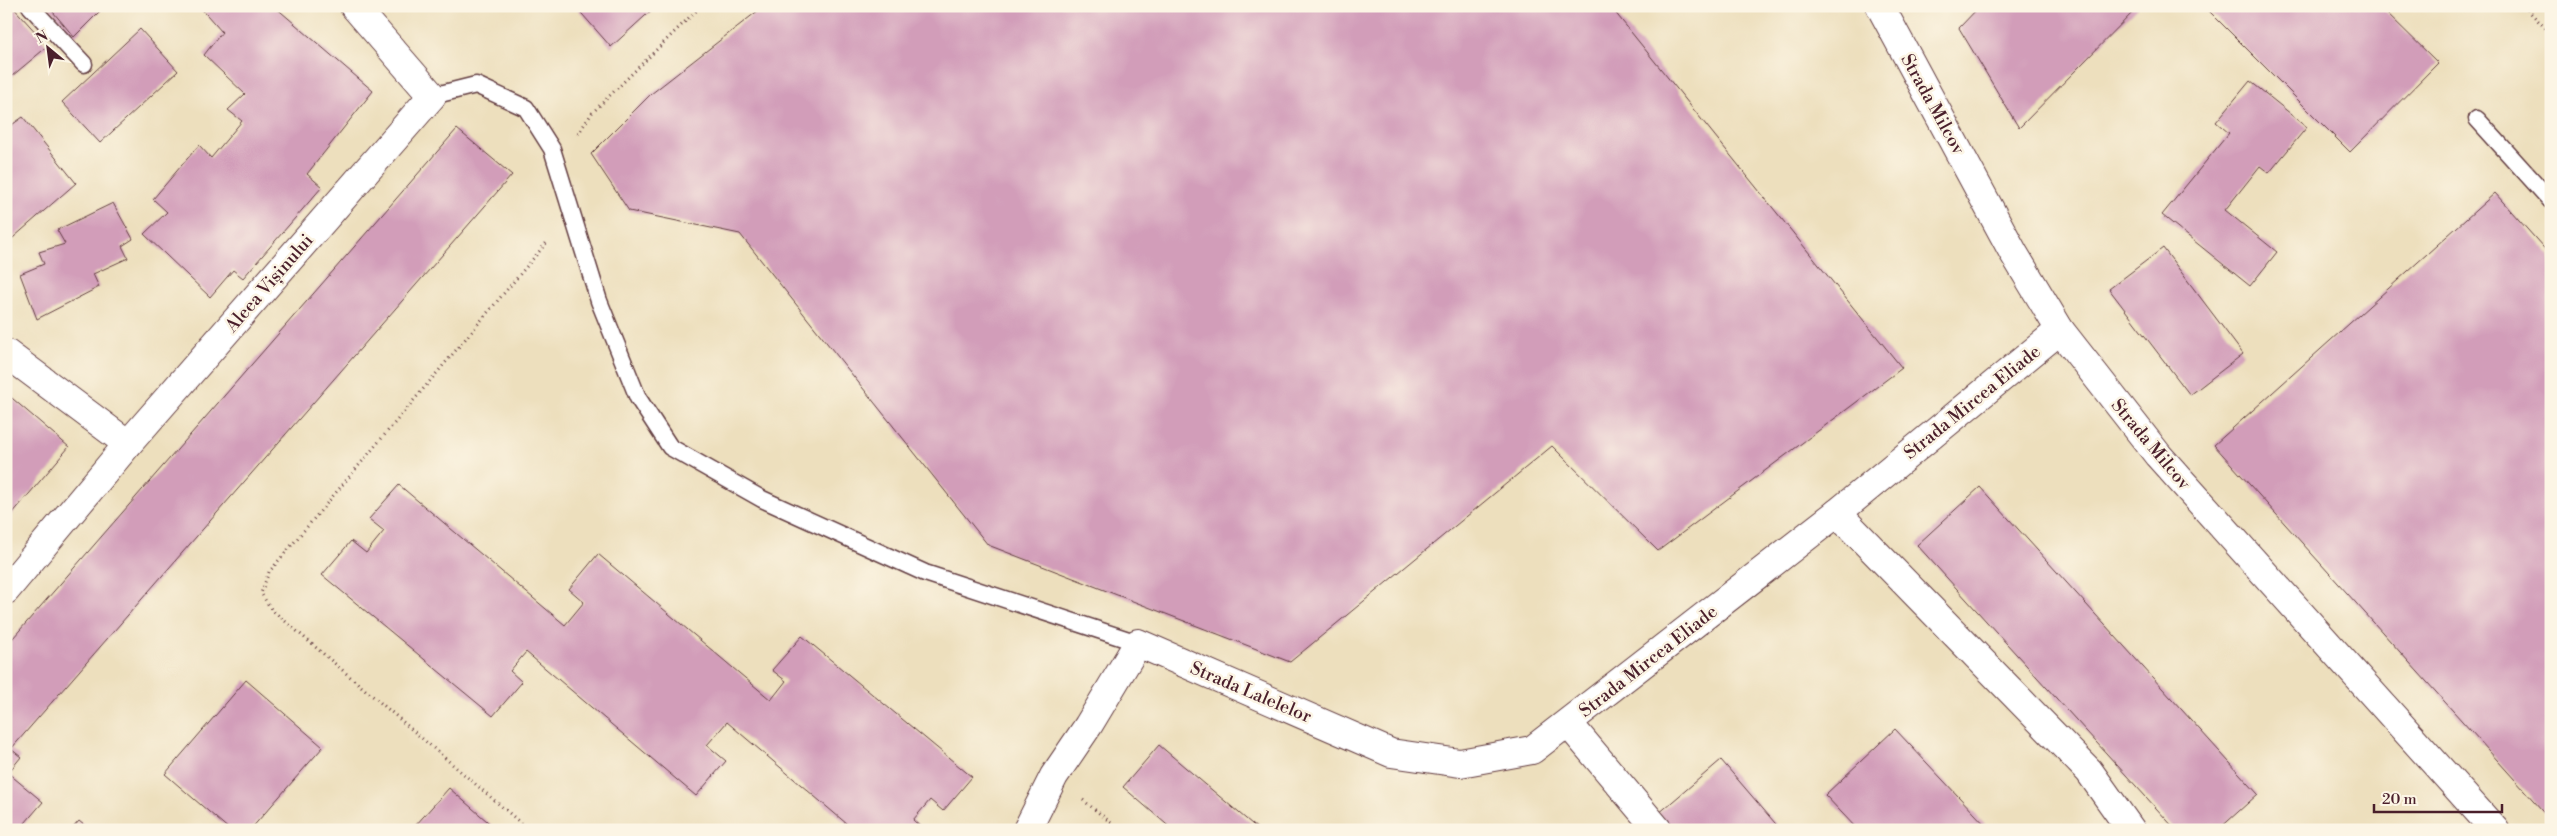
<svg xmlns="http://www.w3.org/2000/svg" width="2557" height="836" viewBox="0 0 2557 836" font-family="'Libre Bodoni',serif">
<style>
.building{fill:#d29db9}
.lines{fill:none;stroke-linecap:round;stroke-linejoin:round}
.lane-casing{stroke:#623c41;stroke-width:19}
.street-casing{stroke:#623c41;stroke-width:30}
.secondary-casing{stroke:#623c41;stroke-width:30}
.path{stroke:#623c41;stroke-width:3;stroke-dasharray:1 4;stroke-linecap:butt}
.lane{stroke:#fff;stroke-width:16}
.street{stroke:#fff;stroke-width:28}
.secondary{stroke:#fff;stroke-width:28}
.labels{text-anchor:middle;stroke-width:5;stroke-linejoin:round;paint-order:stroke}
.street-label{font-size:18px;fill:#4a1f2b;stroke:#fcf5e5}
</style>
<rect width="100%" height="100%" fill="#fcf5e5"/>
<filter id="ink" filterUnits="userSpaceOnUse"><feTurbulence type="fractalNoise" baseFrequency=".02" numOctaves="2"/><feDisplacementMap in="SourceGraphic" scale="10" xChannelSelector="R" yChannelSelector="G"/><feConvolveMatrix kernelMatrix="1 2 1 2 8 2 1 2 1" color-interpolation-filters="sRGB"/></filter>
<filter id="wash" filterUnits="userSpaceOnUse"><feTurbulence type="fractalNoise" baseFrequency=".0096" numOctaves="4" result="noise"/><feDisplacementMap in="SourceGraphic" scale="20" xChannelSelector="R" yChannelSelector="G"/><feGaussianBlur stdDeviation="1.12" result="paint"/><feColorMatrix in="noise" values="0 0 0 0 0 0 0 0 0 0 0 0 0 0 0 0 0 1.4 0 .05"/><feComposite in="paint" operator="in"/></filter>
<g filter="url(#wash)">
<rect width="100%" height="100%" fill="#eddfbd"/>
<g id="blocks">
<g class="building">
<polygon points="6,6 12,6 48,46 6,81"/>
<polygon points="48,6 105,6 74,37"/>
<polygon points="199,6 274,6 373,91 307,174 322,187 243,278 233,270 210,297 144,234 167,212 153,199 199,145 211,158 242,121 228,110 245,94 204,55 222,32"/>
<polygon points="575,6 656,6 611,47"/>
<polygon points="764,6 1610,6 1902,368 1658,551 1552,446 1290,662 988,545 740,234 629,211 591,154 651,94"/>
<polygon points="1980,6 2139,6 2019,128 1959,28"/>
<polygon points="2204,6 2380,6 2438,63 2350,152"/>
<polygon points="140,29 178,71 100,143 62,102"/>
<polygon points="2250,81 2307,127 2269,173 2260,166 2225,210 2277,252 2250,286 2162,215 2229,133 2216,122"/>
<polygon points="23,117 76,183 6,244 6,129"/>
<polygon points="457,129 512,175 11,749 21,757 8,773 43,802 19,830 6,830 6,646"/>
<polygon points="2495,193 2551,256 2551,820 2214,445"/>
<polygon points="113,203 133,239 122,246 128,258 93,274 99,287 37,319 20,274 44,264 39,252 65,244 57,230"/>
<polygon points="2163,248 2243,354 2190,395 2109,289"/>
<polygon points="6,393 69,447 6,521"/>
<polygon points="399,485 565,625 584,602 569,589 598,554 771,700 786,681 772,670 802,636 972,777 943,811 930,800 913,820 924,830 854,830 727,722 707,745 726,761 696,796 526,652 510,671 522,682 493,716 322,575 351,541 366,553 384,531 369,519"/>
<polygon points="1980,487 2258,794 2218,830 2176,830 1917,545"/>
<polygon points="246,680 323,747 250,830 230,830 165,774"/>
<polygon points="1895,729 1990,830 1858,830 1825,795"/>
<polygon points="1159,745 1259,830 1173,830 1123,787"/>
<polygon points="1721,760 1781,830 1671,830 1658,814"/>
<polygon points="449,788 495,828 493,830 420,830 415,826"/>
<polygon points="79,821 90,830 71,830"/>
</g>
</g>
</g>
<g filter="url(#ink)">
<use href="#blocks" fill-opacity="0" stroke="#623c41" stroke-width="1"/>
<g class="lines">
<g class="lane-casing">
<g id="lane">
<polyline points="30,6 84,64"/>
<polyline points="432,96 476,85 526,108 552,149 599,301 638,398 670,447 762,499 925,573 1138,643"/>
<polyline points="2477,119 2551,201"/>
</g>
</g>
<g class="street-casing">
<g id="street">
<polyline points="6,353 128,444"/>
<polyline points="1837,513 2089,771 2131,830"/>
<polyline points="6,590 128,444 432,96 354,6"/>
<polyline points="1568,723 1658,830"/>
<polyline points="1027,830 1054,776 1088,726 1138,643 1391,753 1460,763 1532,750 1837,513 2060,330"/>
</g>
</g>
<g class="secondary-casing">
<polyline id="secondary" points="1880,6 2013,252 2060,330 2158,455 2495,830"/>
</g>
<g class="path">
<polyline points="2524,6 2551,34"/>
<polyline points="578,134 592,113 701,6"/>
<polyline points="1083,800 1120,830"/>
<polyline points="529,830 271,609 261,593 269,572 548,241"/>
</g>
<use href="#lane" class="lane"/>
<use href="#street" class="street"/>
<use href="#secondary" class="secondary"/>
</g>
</g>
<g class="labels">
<g class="street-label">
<text transform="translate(1933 104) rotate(61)" y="6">Strada Milcov</text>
<text transform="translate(269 283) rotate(-49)" y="6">Aleea Vișinului</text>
<text transform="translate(1972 402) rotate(-39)" y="6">Strada Mircea Eliade</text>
<text transform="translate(2151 444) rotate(50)" y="6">Strada Milcov</text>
<text transform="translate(1648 661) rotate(-38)" y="6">Strada Mircea Eliade</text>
<text transform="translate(1251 692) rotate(23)" y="6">Strada Lalelelor</text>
</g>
</g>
<rect width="2557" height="836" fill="none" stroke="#fcf5e5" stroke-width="25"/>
<g transform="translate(48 48) rotate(331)" stroke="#fcf5e5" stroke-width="4" paint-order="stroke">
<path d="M0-4L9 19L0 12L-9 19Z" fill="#4a1f2b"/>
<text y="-8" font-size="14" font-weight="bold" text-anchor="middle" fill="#4a1f2b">N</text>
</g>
<path d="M2374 804v8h128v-8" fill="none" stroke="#4a1f2b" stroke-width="2.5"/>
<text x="2382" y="804" font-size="15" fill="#4a1f2b" stroke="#fcf5e5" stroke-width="4" paint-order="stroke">20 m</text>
</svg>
